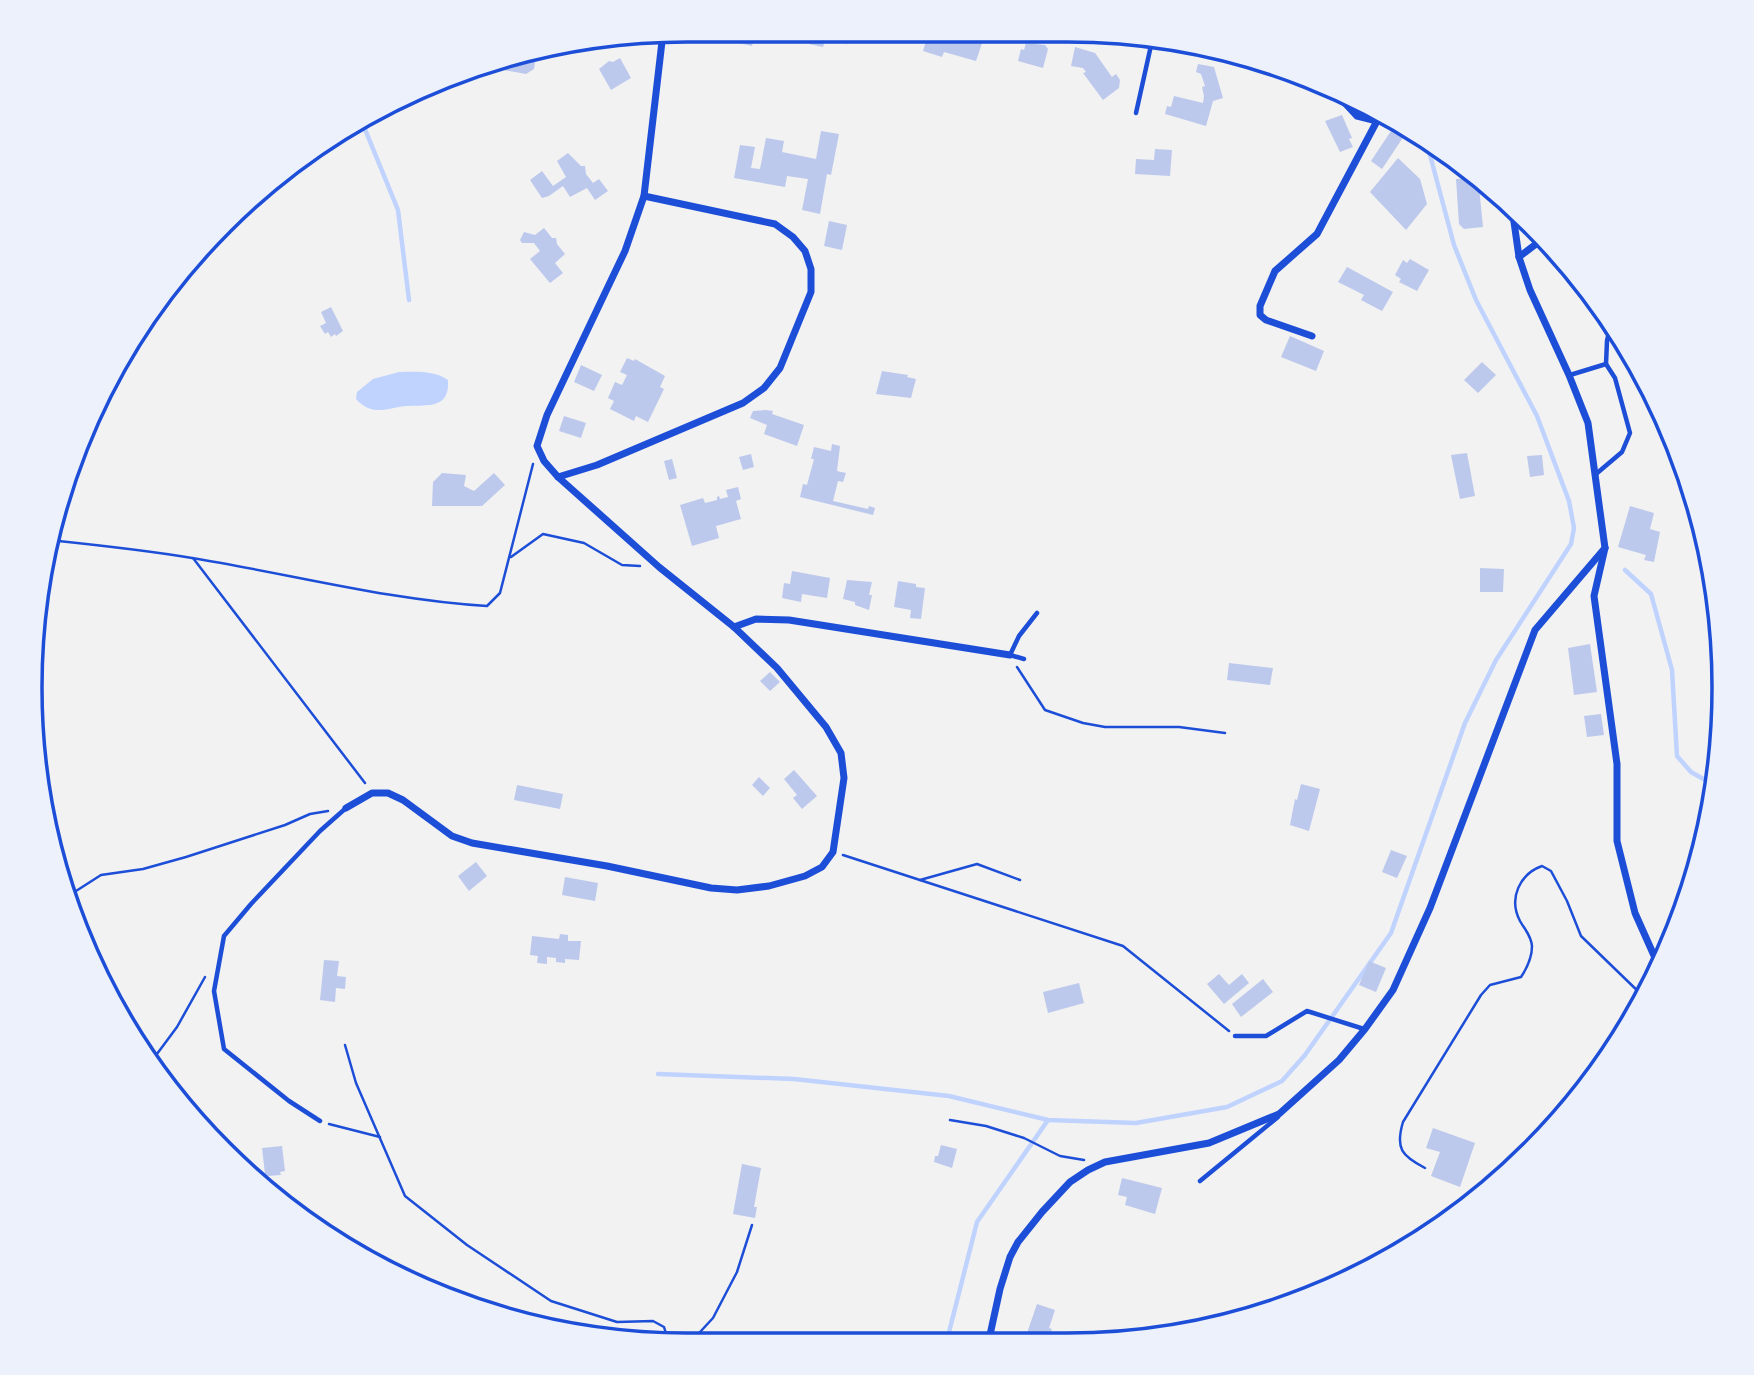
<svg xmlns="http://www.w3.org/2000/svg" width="1754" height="1375" viewBox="0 0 1754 1375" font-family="Figtree,sans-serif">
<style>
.water{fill:#bfd3fe}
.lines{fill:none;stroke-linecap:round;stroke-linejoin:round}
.stream{stroke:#bfd3fe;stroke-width:4.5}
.building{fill:#bdc9ec}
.path{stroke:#1d4ed8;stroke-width:2.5}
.service{stroke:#1d4ed8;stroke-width:4.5}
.minor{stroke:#1d4ed8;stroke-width:7}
.rim{fill:none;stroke:#1d4ed8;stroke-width:3.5}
</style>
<rect width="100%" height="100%" fill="#f2f2f2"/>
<path class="water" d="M399,372C416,372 433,370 448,380C450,409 428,405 408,406C388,407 373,418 356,399L357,392L373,379Z"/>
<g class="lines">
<g class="stream">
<polyline points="360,117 398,210 409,300"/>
<polyline points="1625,570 1651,594 1672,670 1677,756 1691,772 1714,785"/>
<polyline points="658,1074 794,1079 949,1096 1048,1120 1136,1123 1227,1107 1282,1081 1305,1055 1391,933 1465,723 1496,660 1571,544 1574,528 1569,501 1537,416 1476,300 1454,245 1426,140"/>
<polyline points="946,1344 977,1222 1048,1120"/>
</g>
</g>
<g class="building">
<polygon points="713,30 755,30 752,46 712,37"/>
<polygon points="811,30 850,30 847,44 825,40 823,47 809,44"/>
<polygon points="929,31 947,35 949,31 966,31 965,35 983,40 976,61 944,52 942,57 923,51"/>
<polygon points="1049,31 1070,31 1067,44 1047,39"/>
<polygon points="1026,43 1045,45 1048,49 1043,68 1018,61 1021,49 1024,50"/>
<polygon points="1075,47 1095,53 1112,77 1116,74 1120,80 1119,88 1103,100 1083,73 1086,72 1083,68 1071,66"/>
<polygon points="542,49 541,58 535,62 534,69 526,74 498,69 502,58 519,52"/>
<polygon points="620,58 631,78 611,90 599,69 609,61 613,62"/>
<polygon points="1198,64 1214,67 1223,98 1213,101 1206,126 1165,114 1167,106 1171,107 1174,96 1203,103 1204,96 1202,87 1205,86 1201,74 1196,72"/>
<polygon points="1342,115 1352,138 1349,139 1353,147 1340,152 1325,121"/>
<polygon points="1393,128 1404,136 1382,169 1371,161"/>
<polygon points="821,131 839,134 831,175 827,174 820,214 802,210 808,179 787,176 785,187 734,178 740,145 755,147 751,168 760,169 766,138 784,141 782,152 816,159"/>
<polygon points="1155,149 1172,150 1170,176 1135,174 1136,159 1154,160"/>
<polygon points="568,153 581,166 585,166 586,174 593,183 599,179 608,191 595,200 587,188 570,197 563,186 549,196 542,198 530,180 542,171 553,186 566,177 557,161"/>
<polygon points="1398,158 1420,179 1427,204 1406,230 1370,192"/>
<polygon points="1478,177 1483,227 1464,229 1459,224 1456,179"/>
<polygon points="829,221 847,225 842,250 824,246"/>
<polygon points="544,228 552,238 556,238 557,244 565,254 555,263 563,273 550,283 530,259 540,251 534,243 522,243 520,240 524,232 535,235"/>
<polygon points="1410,259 1429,270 1417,291 1399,282 1401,279 1395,275 1403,260 1407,263"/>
<polygon points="1347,267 1393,292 1382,311 1361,300 1364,295 1338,282"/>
<polygon points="331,307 343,331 336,336 335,334 331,337 328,332 325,334 320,326 326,323 321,312"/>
<polygon points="1290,336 1324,351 1316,371 1281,357"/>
<polygon points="627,358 634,361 635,359 665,376 660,387 664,389 648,422 636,416 634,421 610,409 614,401 608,398 615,382 622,385 627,375 620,372"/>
<polygon points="1482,362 1496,375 1478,393 1464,380"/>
<polygon points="581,365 602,375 594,391 574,382"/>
<polygon points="882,371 908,375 907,377 916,379 911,398 876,394"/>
<polygon points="766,410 773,411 772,414 804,425 797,446 764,434 767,425 750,418 753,411"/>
<polygon points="564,416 586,423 581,438 559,431"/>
<polygon points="832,444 840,446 837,471 846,473 843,482 838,481 833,501 868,509 869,506 875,508 873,515 800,497 803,484 807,485 814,459 811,459 814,447 831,451"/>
<polygon points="1467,453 1475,496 1460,499 1451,455"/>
<polygon points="751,454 754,467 743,470 739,457"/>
<polygon points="1542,455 1544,475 1530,477 1527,456"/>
<polygon points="672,459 677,478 669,480 664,461"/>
<polygon points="442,473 466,475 464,486 474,491 494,473 505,485 482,506 432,506 433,482"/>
<polygon points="738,487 741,499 736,501 741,519 716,526 719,538 692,546 680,505 703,498 705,503 717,500 717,497 719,496 720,499 728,497 726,490"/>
<polygon points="1630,506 1654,513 1650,529 1660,532 1654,562 1644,560 1646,555 1618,547"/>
<polygon points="1480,568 1504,569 1503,592 1480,592"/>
<polygon points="792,571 830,578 827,598 802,594 801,602 782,598 784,583 790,584"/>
<polygon points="847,580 872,582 869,595 872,595 869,610 855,605 855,602 843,599"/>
<polygon points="898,581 916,584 916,587 925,588 921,619 910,618 911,610 894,607"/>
<polygon points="1590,644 1597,692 1574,695 1568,648"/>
<polygon points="1229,663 1273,668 1270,685 1227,680"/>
<polygon points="770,672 780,682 770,691 760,681"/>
<polygon points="1601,714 1604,735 1587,737 1584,716"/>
<polygon points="794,770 817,796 802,809 793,798 797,795 784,779"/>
<polygon points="759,777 770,788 763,796 752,785"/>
<polygon points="1301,784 1320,789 1309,831 1290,825 1295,799 1297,800"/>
<polygon points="517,785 563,794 560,809 514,800"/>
<polygon points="1391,850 1407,856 1397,878 1382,872"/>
<polygon points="476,862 487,876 469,891 458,876"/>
<polygon points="565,877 598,883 595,901 562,895"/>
<polygon points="560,934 568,935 568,941 581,941 579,960 565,959 565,963 556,962 556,958 547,957 547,964 537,963 538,956 530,955 532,936 559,939"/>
<polygon points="324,960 339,961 337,976 346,977 345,989 336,988 335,1002 320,1000"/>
<polygon points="1369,961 1386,968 1376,992 1359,985"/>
<polygon points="1219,974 1229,985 1242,974 1249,983 1224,1004 1207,984"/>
<polygon points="1263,979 1273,992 1241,1017 1232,1004"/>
<polygon points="1079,983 1084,1003 1048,1013 1043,992"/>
<polygon points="1433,1128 1475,1143 1460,1187 1431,1176 1440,1152 1426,1148"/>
<polygon points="941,1145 957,1149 952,1168 934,1162 935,1156 938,1156"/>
<polygon points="282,1146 285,1171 280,1172 281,1175 268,1176 265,1174 262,1148"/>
<polygon points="742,1164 761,1168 754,1207 757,1207 755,1218 733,1214"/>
<polygon points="1122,1178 1162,1188 1155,1214 1125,1205 1127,1197 1118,1195"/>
<polygon points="1037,1304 1055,1310 1049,1328 1052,1329 1050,1334 1047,1333 1044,1343 1026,1336"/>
</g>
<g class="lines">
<g class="path">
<path d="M49,540C97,545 145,550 192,558C291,574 387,600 487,606L500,593L533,464"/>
<polyline points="511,557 543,534 584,543 622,565 640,566"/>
<polyline points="193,558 365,783"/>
<polyline points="1017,667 1045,710 1083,723 1105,727 1179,727 1225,733"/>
<polyline points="843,855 1123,946 1229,1031"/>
<polyline points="920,880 977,864 1020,880"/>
<polyline points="69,899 76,891 101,875 143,869 186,857 285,825 310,814 328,811"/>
<polyline points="345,1045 356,1083 405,1196 467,1245 551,1301 617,1322 653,1321 664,1327 669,1343"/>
<polyline points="151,1062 177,1027 205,977"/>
<polyline points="950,1120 986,1126 1024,1138 1060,1156 1084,1160"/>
<polyline points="329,1124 380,1137"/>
<path d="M1425,1168C1402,1156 1395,1149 1403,1122L1481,995L1490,985L1521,977C1527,968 1532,957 1532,946C1531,935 1525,930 1520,921C1508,898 1520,874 1542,866L1551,871L1567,901L1581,936L1645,998"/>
<polyline points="688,1345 713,1318 737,1272 752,1225"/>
</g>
<g class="service">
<polyline points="1136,113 1152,41"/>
<polyline points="1606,364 1607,341 1610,327"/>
<polyline points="1570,375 1606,364 1615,378 1630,433 1622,452 1596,474"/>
<polyline points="1024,659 1010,655 1019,636 1037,613"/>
<polyline points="1235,1036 1266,1036 1307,1011 1364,1029"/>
<polyline points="320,1121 289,1101 224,1049 214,991 224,936 251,904 320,831 346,808"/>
<polyline points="1200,1181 1278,1117"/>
</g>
<g class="minor">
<polyline points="1142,38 1206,53"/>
<polyline points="1332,89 1357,116 1377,121"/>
<polyline points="1512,208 1519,257 1530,290 1569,375 1588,423 1605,548 1594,596 1617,764 1617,841 1635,913 1660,969"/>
<polyline points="1519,257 1540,241"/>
<polyline points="1312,336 1266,320 1260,315 1260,306 1275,271 1317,234 1377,121 1386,114"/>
<polyline points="558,477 597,465 743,403 764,388 780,368 811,292 811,269 805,251 793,237 775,224 644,196"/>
<polyline points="734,627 756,619 789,620 1010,655"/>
<polyline points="346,808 372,793 388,793 403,800 452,836 472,843 607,866 711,888 737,890 769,886 805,876 822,867 833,852 844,778 841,753 826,727 777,668 734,627 659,567 558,477 544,461 537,446 547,415 625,251 644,196 663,33"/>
<polyline points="988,1344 1000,1289 1010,1257 1018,1242 1042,1212 1070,1182 1088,1170 1105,1162 1209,1143 1279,1114 1339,1060 1365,1029 1393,990 1430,908 1535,630 1605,548"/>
</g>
</g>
<path d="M0 0H1754V1375H0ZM687 42H1067A645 645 0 0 1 1712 687V688A645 645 0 0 1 1067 1333H687A645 645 0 0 1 42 688V687A645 645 0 0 1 687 42Z" fill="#edf1fc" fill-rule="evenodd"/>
<path class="rim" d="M687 42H1067A645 645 0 0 1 1712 687V688A645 645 0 0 1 1067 1333H687A645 645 0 0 1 42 688V687A645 645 0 0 1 687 42Z"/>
</svg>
